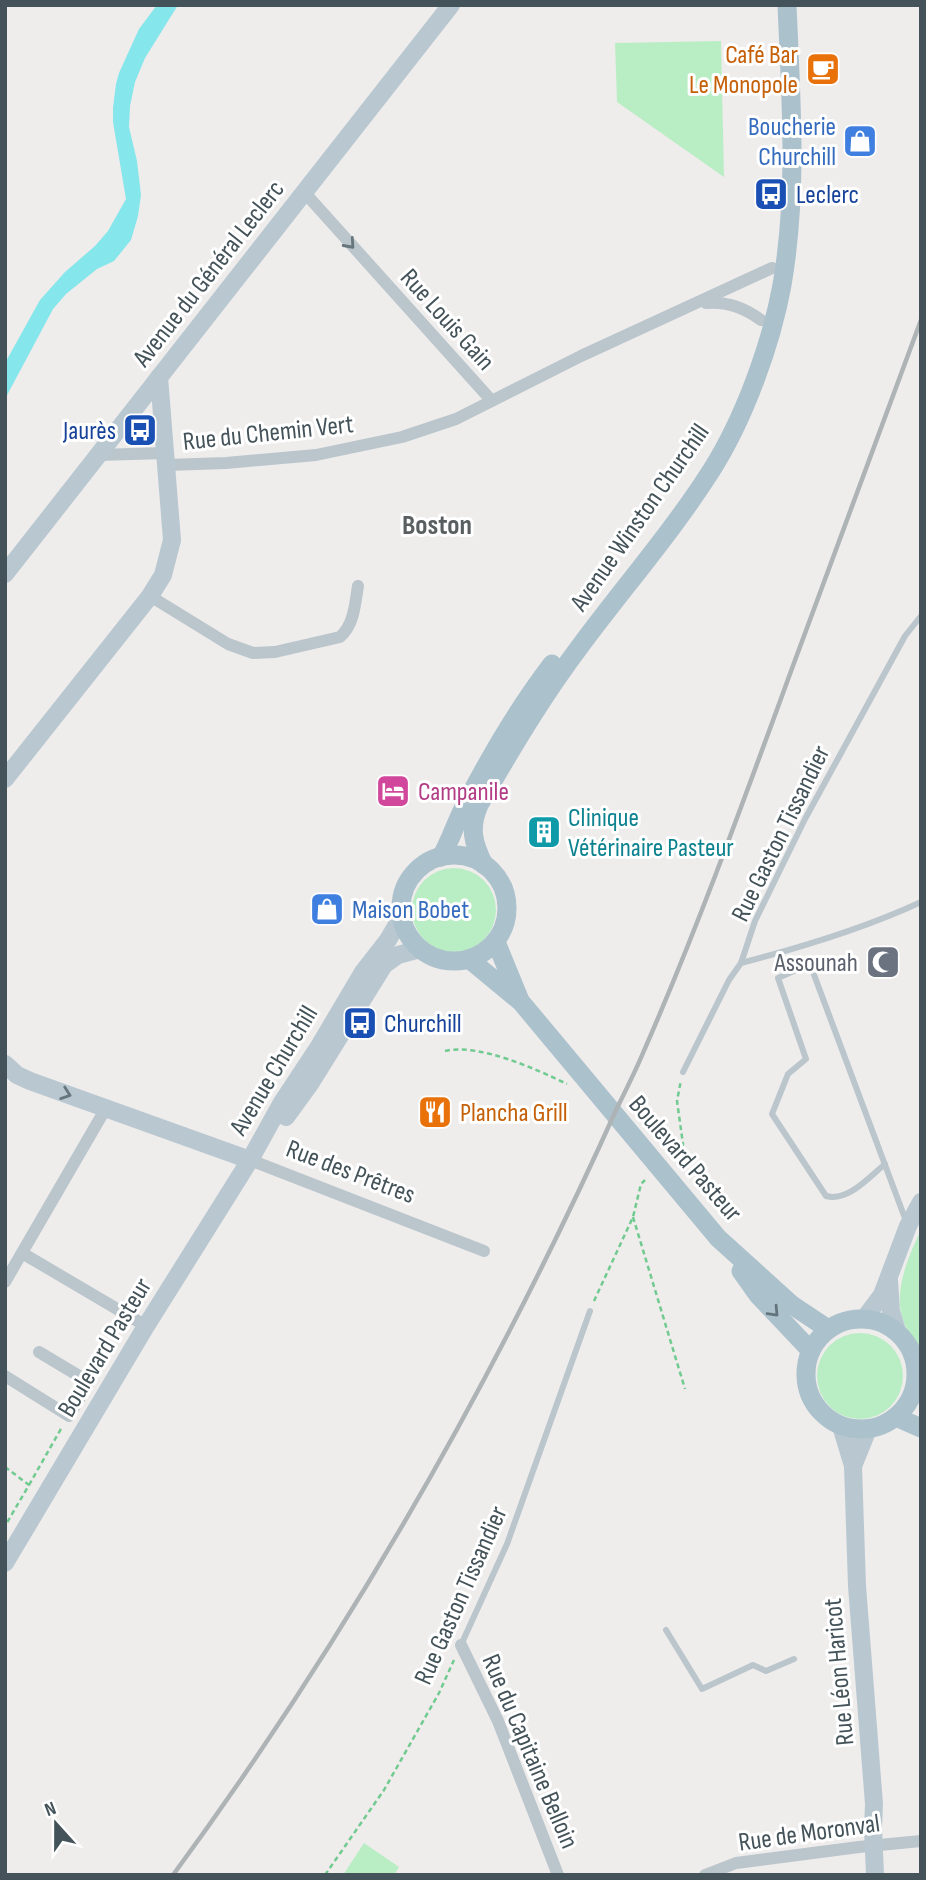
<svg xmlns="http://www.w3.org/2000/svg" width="926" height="1880" viewBox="0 0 926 1880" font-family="'Sofia Sans Condensed',sans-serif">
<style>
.green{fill:#b9eec5}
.water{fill:#85e6eb}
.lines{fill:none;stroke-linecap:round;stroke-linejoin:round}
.path{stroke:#71cb90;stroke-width:2.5;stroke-dasharray:5 3.5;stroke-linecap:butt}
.lane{stroke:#bac6cc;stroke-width:6}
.street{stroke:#bac6cc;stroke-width:12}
.secondary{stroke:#b9c8d0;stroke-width:18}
.primary{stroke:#abc1cc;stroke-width:19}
.rail{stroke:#aeb3b6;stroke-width:4.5}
.oneway{stroke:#67767c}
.oneway2{stroke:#67767d}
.oneway3{stroke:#63747c}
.labels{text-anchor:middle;stroke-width:6;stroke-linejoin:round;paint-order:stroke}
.food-label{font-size:26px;fill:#c56008;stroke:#fff;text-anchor:end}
.shop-label{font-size:26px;fill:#366cbe;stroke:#fff;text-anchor:end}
.transit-label{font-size:26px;fill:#164399;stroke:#fff;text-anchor:start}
.street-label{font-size:26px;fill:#445359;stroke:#fff}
.hotel-label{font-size:26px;fill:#b23c85;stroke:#fff;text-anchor:start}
.culture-label{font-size:26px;fill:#0d838f;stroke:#fff;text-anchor:start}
.worship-label{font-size:26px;fill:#5b616d;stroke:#fff;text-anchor:end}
.neighbourhood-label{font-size:28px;font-weight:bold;fill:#595e61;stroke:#fff}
</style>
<rect width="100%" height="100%" fill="#efecec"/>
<g class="green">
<polygon points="721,41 724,177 617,102 615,43"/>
<circle cx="454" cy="910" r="42"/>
<path d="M921,1230V1352C916,1341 908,1333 904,1323C892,1293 908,1257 921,1230Z"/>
<circle cx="860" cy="1376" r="43"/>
<polygon points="364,1843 399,1867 394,1875 343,1875"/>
</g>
<polygon class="water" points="157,5 178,5 145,58 135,82 130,106 129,127 137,161 141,195 138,216 131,240 114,261 97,269 66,294 53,309 5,399 5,363 40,300 65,272 95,246 108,231 126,199 113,122 113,108 116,84 119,73 139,29"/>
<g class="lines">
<g class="path">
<path d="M445,1051C479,1043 536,1069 567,1084"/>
<polyline points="677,1163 683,1144 677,1101 681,1080"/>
<polyline points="633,1217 685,1389"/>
<polyline points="594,1301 633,1217 641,1184 645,1180"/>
<polyline points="5,1467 29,1485 5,1526"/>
<polyline points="29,1485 62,1427"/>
<polyline points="325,1875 384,1790 439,1693 454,1660"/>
</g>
<g class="lane">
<path d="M741,963C803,947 863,929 921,902"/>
<polyline points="683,1072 729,980 741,963 755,921 805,819 905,636 921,616"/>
<path d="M885,1164C869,1177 848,1202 826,1196L772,1114L788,1074L806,1059L778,978L810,964L906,1221"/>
<polyline points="666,1630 702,1689 753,1665 766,1671 794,1659"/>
<polyline points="461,1645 507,1544 590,1311"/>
</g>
<g class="street">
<polyline points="305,193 491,400"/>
<path d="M706,303C727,301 745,308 761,320"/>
<polyline points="98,455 166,453"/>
<polyline points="167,465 226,463 316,455 402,437 456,419 581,356 772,268"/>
<path d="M150,596L228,644L253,653L275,652L340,637C354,625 355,604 358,586"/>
<polyline points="250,1160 484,1251"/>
<polyline points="22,1253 146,1326"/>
<polyline points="5,1282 106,1108"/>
<polyline points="5,1376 69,1416 89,1382 39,1352"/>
<polyline points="461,1645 498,1721 558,1875"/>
<polyline points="705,1875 736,1863 859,1847 921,1841"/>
</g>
<g class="secondary">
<polyline points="5,574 451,5"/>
<polyline points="5,779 150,596 163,575 172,540 159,377"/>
<polyline points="5,1064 17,1075 30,1081 250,1160"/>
<polyline points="286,1117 310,1084 384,965 398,955 420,949"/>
<polyline points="889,1280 891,1311 897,1331"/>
<polyline points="864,1319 882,1295 908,1226 921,1202"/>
<polyline points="841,1426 853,1466 857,1586 874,1804 873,1828 875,1875"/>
<polyline points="853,1466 868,1429"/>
<polyline points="5,1563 146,1326 250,1160 281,1104 318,1048 363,972 388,940 402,916"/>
</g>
<g class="primary">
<circle cx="454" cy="908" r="53"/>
<path d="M441,857C451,840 456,821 466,803C491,755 519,707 552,664"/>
<path d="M484,865C473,843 469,828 479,805C510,751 543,695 581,645C624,587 672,532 711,471C744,419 771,345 782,285C798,192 791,99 787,5"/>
<polyline points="496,942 519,998"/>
<polyline points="469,959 521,1002 718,1238 792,1305 828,1329"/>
<polyline points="741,1271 758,1295 811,1351"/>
<circle cx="861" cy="1374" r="55"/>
<polyline points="896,1417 921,1428"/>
</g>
<path class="rail" d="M173,1875C348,1637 496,1377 617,1108C626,1090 635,1072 643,1053C699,925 746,794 794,663C836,549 879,435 921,320"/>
</g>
<defs><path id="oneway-chevron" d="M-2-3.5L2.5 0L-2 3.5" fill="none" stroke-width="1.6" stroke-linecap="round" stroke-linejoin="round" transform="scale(1.75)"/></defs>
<use class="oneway" href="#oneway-chevron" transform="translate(350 244) rotate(48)"/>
<use class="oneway2" href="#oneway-chevron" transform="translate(66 1094) rotate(19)"/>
<use class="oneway3" href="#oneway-chevron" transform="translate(774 1312) rotate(47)"/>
<defs>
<g id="cafe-square" transform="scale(1.75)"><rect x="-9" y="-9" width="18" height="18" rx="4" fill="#e8710a" stroke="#fff"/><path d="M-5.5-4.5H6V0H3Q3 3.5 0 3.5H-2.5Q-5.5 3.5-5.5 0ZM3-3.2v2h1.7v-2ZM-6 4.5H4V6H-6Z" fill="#fff"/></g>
<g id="shop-square" transform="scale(1.75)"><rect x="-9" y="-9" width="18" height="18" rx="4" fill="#3f7fe0" stroke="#fff"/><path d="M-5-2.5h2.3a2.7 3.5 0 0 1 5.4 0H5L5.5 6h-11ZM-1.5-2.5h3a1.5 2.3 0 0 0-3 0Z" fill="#fff"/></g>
<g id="bus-square" transform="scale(1.75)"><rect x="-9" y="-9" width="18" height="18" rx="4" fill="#1a4fb4" stroke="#fff"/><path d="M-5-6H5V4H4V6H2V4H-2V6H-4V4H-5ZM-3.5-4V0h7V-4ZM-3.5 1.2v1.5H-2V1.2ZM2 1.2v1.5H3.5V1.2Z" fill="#fff"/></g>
<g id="hotel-square" transform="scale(1.75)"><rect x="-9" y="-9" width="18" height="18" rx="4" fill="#d1479c" stroke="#fff"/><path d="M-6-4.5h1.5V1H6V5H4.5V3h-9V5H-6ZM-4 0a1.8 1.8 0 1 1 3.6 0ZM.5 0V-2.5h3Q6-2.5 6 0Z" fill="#fff"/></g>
<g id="building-square" transform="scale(1.75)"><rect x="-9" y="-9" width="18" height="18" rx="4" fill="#0f9aa8" stroke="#fff"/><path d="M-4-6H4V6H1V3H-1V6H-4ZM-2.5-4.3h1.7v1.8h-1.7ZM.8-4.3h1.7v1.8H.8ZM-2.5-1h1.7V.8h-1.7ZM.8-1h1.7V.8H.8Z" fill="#fff"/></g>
<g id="mosque-square" transform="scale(1.75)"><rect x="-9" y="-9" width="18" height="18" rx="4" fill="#6b7280" stroke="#fff"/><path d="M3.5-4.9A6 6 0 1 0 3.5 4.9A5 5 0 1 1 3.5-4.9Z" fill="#fff"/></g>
<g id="restaurant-square" transform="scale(1.75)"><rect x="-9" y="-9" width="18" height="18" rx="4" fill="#e8710a" stroke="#fff"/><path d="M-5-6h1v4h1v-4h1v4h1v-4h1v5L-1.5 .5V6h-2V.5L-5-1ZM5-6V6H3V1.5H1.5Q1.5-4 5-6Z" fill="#fff"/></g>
</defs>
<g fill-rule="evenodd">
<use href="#cafe-square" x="823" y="69"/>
<use href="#shop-square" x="860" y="141"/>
<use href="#bus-square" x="771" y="194"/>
<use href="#bus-square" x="140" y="430"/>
<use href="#hotel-square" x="393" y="791"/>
<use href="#building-square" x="544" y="832"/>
<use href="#shop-square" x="327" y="909"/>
<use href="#mosque-square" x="883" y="962"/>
<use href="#bus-square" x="360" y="1023"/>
<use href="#restaurant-square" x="435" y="1112"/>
</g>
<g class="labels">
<g class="food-label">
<text x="798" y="63">Café Bar<tspan x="798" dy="30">Le Monopole</tspan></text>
<text x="460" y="1121" text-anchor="start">Plancha Grill</text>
</g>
<g class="shop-label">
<text x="836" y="135">Boucherie<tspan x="836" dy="30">Churchill</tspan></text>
<text x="352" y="918" text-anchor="start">Maison Bobet</text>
</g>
<g class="transit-label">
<text x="796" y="203">Leclerc</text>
<text x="116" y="439" text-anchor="end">Jaurès</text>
<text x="384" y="1032">Churchill</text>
</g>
<g class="street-label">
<text transform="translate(208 273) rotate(-52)" y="9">Avenue du Général Leclerc</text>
<text transform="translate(448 319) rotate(48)" y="9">Rue Louis Gain</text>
<text transform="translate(268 432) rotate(-6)" y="9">Rue du Chemin Vert</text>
<text transform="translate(639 517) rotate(-55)" y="9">Avenue Winston Churchill</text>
<text transform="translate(780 833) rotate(-64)" y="9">Rue Gaston Tissandier</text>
<text transform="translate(273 1070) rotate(-59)" y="9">Avenue Churchill</text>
<text transform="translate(686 1158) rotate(49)" y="9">Boulevard Pasteur</text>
<text transform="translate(351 1171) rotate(21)" y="9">Rue des Prêtres</text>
<text transform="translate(104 1347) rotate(-59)" y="9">Boulevard Pasteur</text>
<text transform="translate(460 1595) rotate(-66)" y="9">Rue Gaston Tissandier</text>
<text transform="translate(838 1672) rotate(-95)" y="9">Rue Léon Haricot</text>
<text transform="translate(531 1751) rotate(67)" y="9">Rue du Capitaine Belloin</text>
<text transform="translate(809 1832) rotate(-8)" y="9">Rue de Moronval</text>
</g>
<g class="hotel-label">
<text x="418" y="800">Campanile</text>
</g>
<g class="culture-label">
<text x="568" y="826">Clinique<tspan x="568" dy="30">Vétérinaire Pasteur</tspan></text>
</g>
<g class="worship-label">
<text x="858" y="971">Assounah</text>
</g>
<g class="neighbourhood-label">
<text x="437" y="534">Boston</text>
</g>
</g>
<rect width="926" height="1880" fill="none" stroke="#445359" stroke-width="14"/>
<g transform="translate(56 1824) rotate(339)" stroke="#ffffff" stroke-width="5" paint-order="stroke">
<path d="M0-5L12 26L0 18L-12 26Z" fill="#445359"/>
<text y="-10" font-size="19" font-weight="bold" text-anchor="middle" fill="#445359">N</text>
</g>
</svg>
